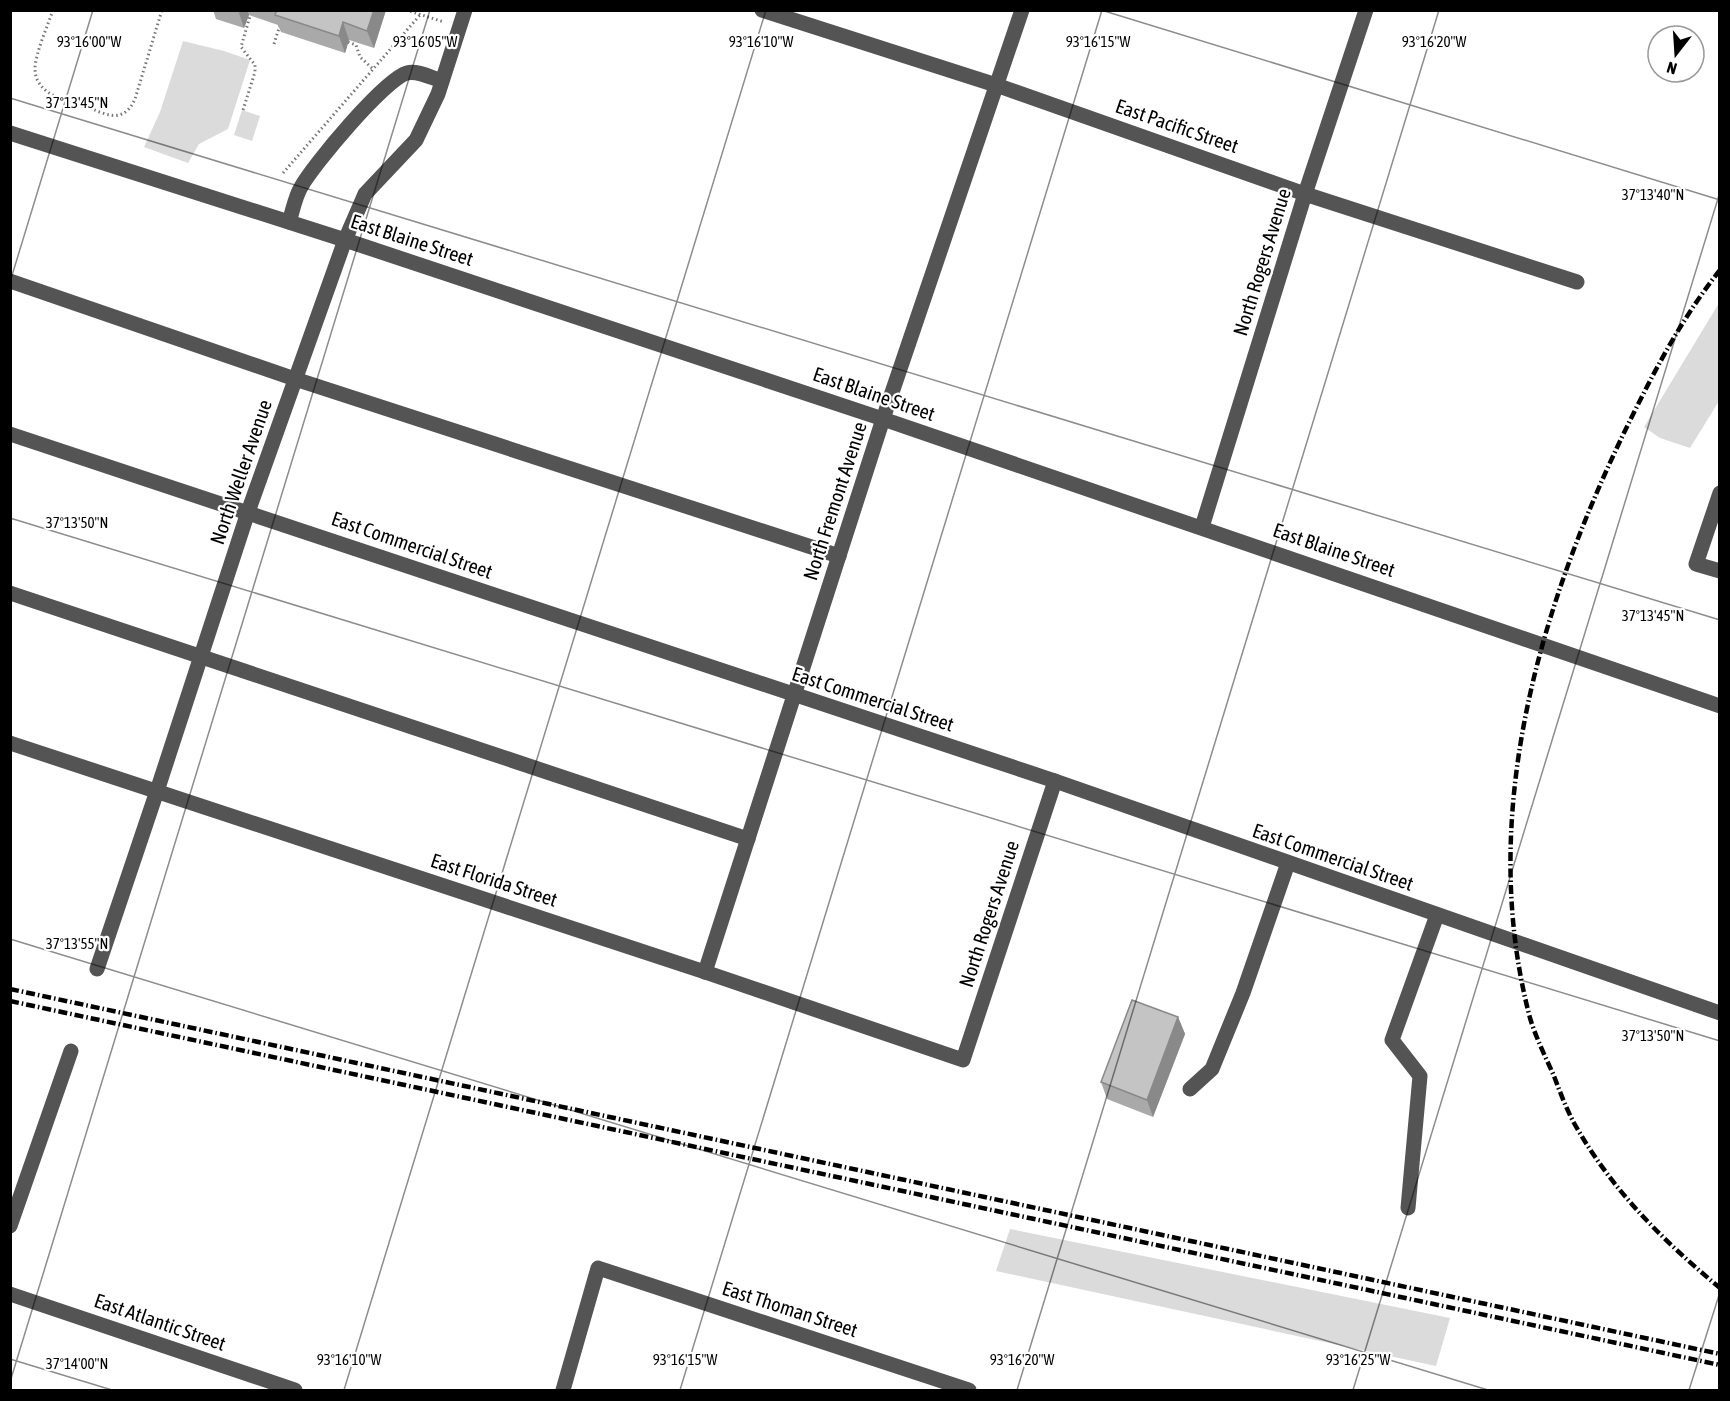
<svg xmlns="http://www.w3.org/2000/svg" width="1730" height="1401" viewBox="0 0 1730 1401" font-family="'Asap Condensed',sans-serif">
<style>
.green{fill:#dbdbdb}
.lines{fill:none;stroke-linecap:round;stroke-linejoin:round}
.path{stroke:#767676;stroke-width:3;stroke-dasharray:1.5 3;stroke-linecap:butt}
.minor{stroke:#545454;stroke-width:15}
.rail{stroke:#000;stroke-width:4.5;stroke-dasharray:9 3 1.5 3;stroke-linecap:butt}
.wall{fill:#a9a9a9}
.shaded-wall{fill:#898989}
.building{fill:#c4c4c4;stroke:#898989;stroke-width:1.5}
.ticks{fill:none;stroke:#000;stroke-width:1.5;stroke-opacity:0.45}
.labels{text-anchor:middle;stroke-width:4.5;stroke-linejoin:round;paint-order:stroke}
.street-label{font-size:20px;fill:#000;stroke:#fff}
.ticks-label{font-size:15px;text-anchor:middle;fill:#000;stroke:#fff;stroke-width:4.5;stroke-linejoin:round;paint-order:stroke}
</style>
<rect width="100%" height="100%" fill="#fff"/>
<g class="green">
<polygon points="183,41 224,51 250,60 228,129 199,144 188,163 144,147 160,112"/>
<polygon points="242,110 260,116 252,141 234,135"/>
<polygon points="1719,303 1719,401 1690,448 1660,438 1644,427"/>
<polygon points="1010,1229 1450,1318 1436,1366 996,1271"/>
</g>
<g class="lines">
<g class="path">
<path d="M53,10C48,25 35,54 35,69C35,96 72,103 92,109C100,112 110,117 119,115C127,113 132,106 135,99L162,10"/>
<polyline points="406,10 444,22"/>
<polyline points="348,42 356,45 360,57 373,69"/>
<polyline points="274,44 280,25"/>
<polyline points="243,110 255,72 255,65 241,47 250,16"/>
<polyline points="283,173 420,15"/>
</g>
<g class="minor">
<polyline points="762,10 996,85 1305,194 1577,282"/>
<polyline points="10,133 345,240 883,419 1720,706"/>
<path d="M289,222C293,210 295,197 301,187C313,165 385,79 407,73C417,70 432,78 442,81"/>
<polyline points="10,281 295,379 839,556"/>
<polyline points="10,434 1055,781 1720,1013"/>
<polyline points="1720,493 1696,564 1720,571"/>
<polyline points="1202,527 1305,194 1366,10"/>
<polyline points="10,593 748,839"/>
<polyline points="10,743 705,972 963,1060 1055,781"/>
<polyline points="97,969 157,791 248,512 345,240 365,194 416,140 438,94 465,10"/>
<polyline points="705,972 883,419 1022,10"/>
<polyline points="1190,1089 1212,1069 1243,993 1288,863"/>
<polyline points="1408,1208 1420,1076 1392,1040 1437,915"/>
<polyline points="10,1226 71,1051"/>
<polyline points="10,1294 295,1390"/>
<polyline points="563,1390 598,1268 969,1390"/>
</g>
<g class="rail">
<path d="M1720,270C1680,320 1650,379 1622,437C1537,615 1478,821 1530,1018C1536,1038 1546,1058 1554,1076C1560,1092 1566,1108 1574,1123C1611,1189 1662,1240 1720,1288"/>
<polyline points="10,989 1720,1354"/>
<polyline points="10,1001 1720,1365"/>
</g>
</g>
<g class="wall">
<polygon points="213,10 386,10 374,48 349,40 345,53 281,32 278,25 249,15 244,28 216,19"/>
<polygon points="1178,1017 1185,1034 1153,1117 1107,1099 1101,1082"/>
</g>
<g class="shaded-wall">
<polygon points="238,10 247,10 249,15 244,28"/>
<polygon points="374,10 386,10 374,48 367,31"/>
<polygon points="343,22 349,40 345,53 339,36"/>
<polygon points="1178,1017 1185,1034 1153,1117 1147,1100"/>
</g>
<g class="building">
<polygon points="277,10 374,10 367,31 343,22 339,36 275,15"/>
<polygon points="1132,1000 1178,1017 1147,1100 1101,1082"/>
</g>
<path class="ticks" d="M1101,10L1720,200M10,98L1720,620M10,282L93,10M10,518L1720,1041M10,939L1488,1390M10,1359L112,1390M10,1382L430,10M344,1390L766,10M680,1390L1102,10M1017,1390L1439,10M1353,1390L1720,192M1689,1390L1720,1292"/>
<g class="labels">
<g class="street-label">
<text transform="translate(1177 126) rotate(19)" y="7">East Pacific Street</text>
<text transform="translate(412 240) rotate(18)" y="7">East Blaine Street</text>
<text transform="translate(1262 262) rotate(-73)" y="7">North Rogers Avenue</text>
<text transform="translate(874 394) rotate(19)" y="7">East Blaine Street</text>
<text transform="translate(241 472) rotate(-71)" y="7">North Weller Avenue</text>
<text transform="translate(835 501) rotate(-72)" y="7">North Fremont Avenue</text>
<text transform="translate(412 545) rotate(19)" y="7">East Commercial Street</text>
<text transform="translate(1334 550) rotate(19)" y="7">East Blaine Street</text>
<text transform="translate(873 699) rotate(18)" y="7">East Commercial Street</text>
<text transform="translate(1333 857) rotate(19)" y="7">East Commercial Street</text>
<text transform="translate(494 880) rotate(18)" y="7">East Florida Street</text>
<text transform="translate(989 914) rotate(-72)" y="7">North Rogers Avenue</text>
<text transform="translate(790 1309) rotate(18)" y="7">East Thoman Street</text>
<text transform="translate(160 1322) rotate(19)" y="7">East Atlantic Street</text>
</g>
</g>
<g class="ticks-label">
<text x="89" y="47">93°16'00"W</text>
<text x="425" y="47">93°16'05"W</text>
<text x="761" y="47">93°16'10"W</text>
<text x="1098" y="47">93°16'15"W</text>
<text x="1434" y="47">93°16'20"W</text>
<text x="77" y="108">37°13'45"N</text>
<text x="1653" y="200">37°13'40"N</text>
<text x="77" y="528">37°13'50"N</text>
<text x="1653" y="621">37°13'45"N</text>
<text x="77" y="949">37°13'55"N</text>
<text x="1653" y="1041">37°13'50"N</text>
<text x="349" y="1365">93°16'10"W</text>
<text x="685" y="1365">93°16'15"W</text>
<text x="1022" y="1365">93°16'20"W</text>
<text x="1358" y="1365">93°16'25"W</text>
<text x="77" y="1369">37°14'00"N</text>
</g>
<rect width="1730" height="1401" fill="none" stroke="#000000" stroke-width="24"/>
<g transform="translate(1676 54) rotate(197)"><circle r="28" fill="#ffffff" stroke="#999999" stroke-width="1.5"/>
<path d="M0-4.5L10 22L0 15L-10 22Z" fill="#000000"/>
<text y="-9" font-size="16" font-weight="bold" text-anchor="middle" fill="#000000">N</text>
</g>
</svg>
